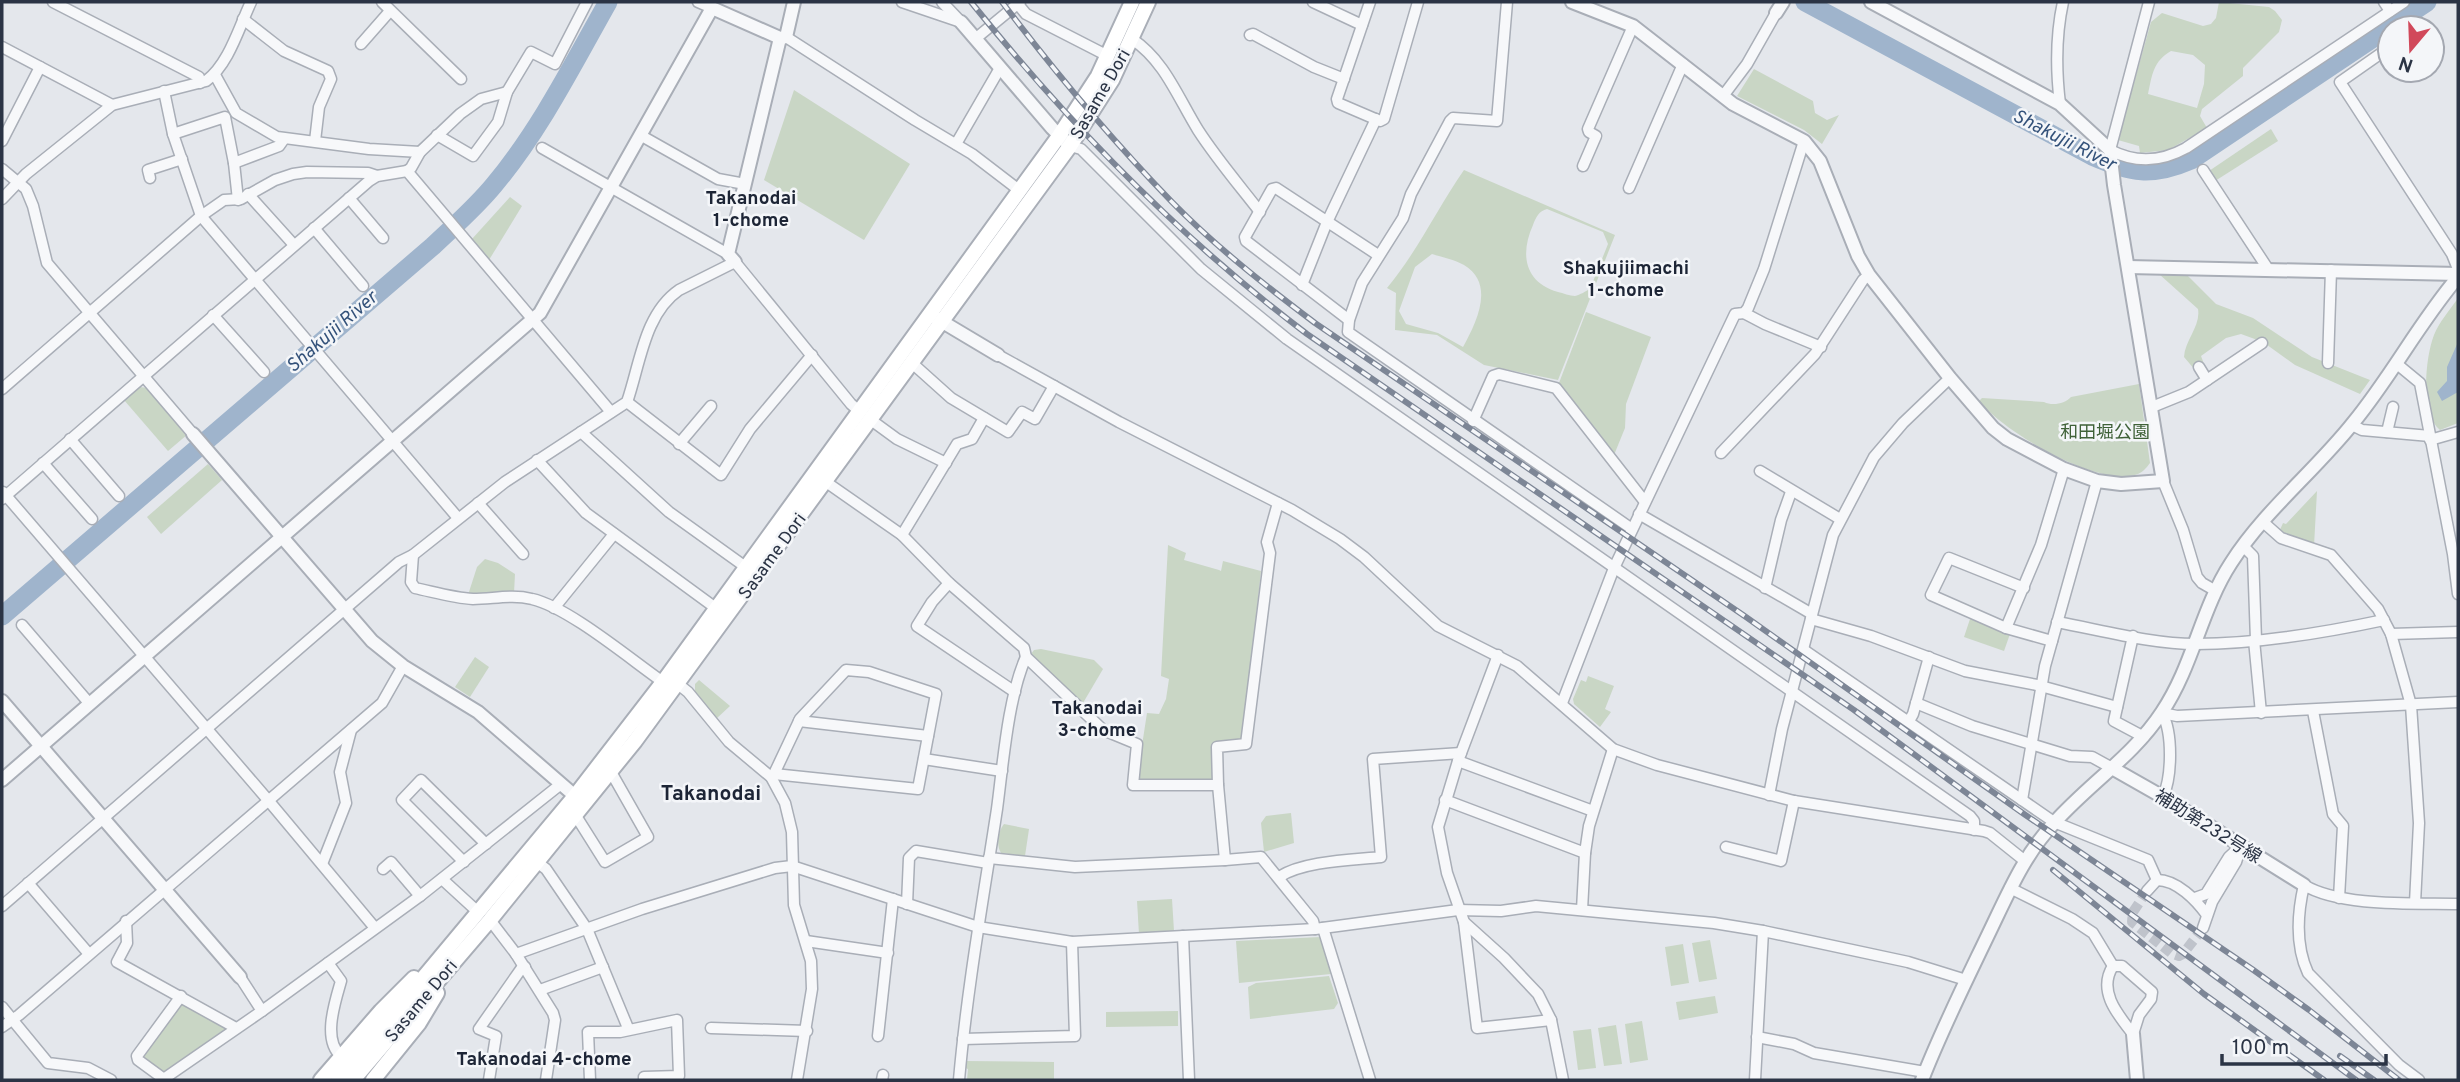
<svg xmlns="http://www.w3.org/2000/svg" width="2460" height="1082" viewBox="0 0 2460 1082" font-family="Overpass,'Noto Sans JP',sans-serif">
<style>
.green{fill:#c9d6c5;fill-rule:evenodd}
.water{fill:#9fb4cc}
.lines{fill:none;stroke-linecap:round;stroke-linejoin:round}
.river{stroke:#9fb4cc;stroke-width:19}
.minor-tunnel{stroke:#bfc3cb;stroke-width:10;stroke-dasharray:10 5;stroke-linecap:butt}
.minor-casing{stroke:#a9aeb7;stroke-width:13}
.tertiary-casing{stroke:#a9aeb7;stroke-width:16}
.secondary-casing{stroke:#a9aeb7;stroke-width:18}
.minor{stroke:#f7f8fa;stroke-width:10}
.tertiary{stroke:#f7f8fa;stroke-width:12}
.secondary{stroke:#fff;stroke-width:14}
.rail-casing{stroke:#7d8696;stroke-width:6}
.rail{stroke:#f4f6f9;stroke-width:3.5;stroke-dasharray:10;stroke-linecap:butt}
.labels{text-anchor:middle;stroke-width:5;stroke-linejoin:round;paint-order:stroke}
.street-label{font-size:18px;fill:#2b3445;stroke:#f4f6f9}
.park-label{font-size:18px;fill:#3f6138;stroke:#f4f6f9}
.water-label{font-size:19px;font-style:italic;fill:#34527a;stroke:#f4f6f9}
.neighbourhood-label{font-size:19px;font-weight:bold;fill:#1d2536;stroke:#f4f6f9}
.quarter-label{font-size:21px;font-weight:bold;fill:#1d2536;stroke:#f4f6f9}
</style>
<rect width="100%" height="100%" fill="#e4e7ec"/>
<g class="green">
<path d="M2219,2L2269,7L2275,11L2282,20L2279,32L2243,68V76L2202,109L2200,116L2207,128L2168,150L2140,153L2139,146L2118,140L2151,22L2162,13L2203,26L2211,24L2216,18ZM2171,51L2193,55L2205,65L2204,84L2197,108L2148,94C2152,76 2153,61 2171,51Z"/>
<polygon points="1754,69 1813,101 1815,113 1827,120 1839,115 1822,144 1804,130 1737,96"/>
<polygon points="794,90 910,164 864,240 764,180"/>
<polygon points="2271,129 2278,141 2215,181 2209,171"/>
<path d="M1464,170L1615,235L1558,380L1484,365L1437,335L1395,330L1396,293L1387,288C1417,252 1437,209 1464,170ZM1547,209L1603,232L1608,244L1590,289C1586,291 1580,295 1575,296C1570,296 1563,293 1558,292C1524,282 1520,254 1533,225C1536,217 1539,211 1547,209ZM1432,254C1442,257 1455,260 1464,265C1496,284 1476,323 1463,347L1438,333L1406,324L1399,311L1415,267Z"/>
<polygon points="510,197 522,206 489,260 472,239"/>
<path d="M2159,274L2187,275L2216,304L2253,318L2312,357L2370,380L2360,394L2295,365L2263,342L2241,334L2226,338L2201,356L2204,364L2195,370L2184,357C2185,340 2201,326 2198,309Z"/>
<path d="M2458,298V423L2440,430C2420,414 2425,358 2434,335C2439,322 2450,310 2458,298Z"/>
<polygon points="1586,312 1651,337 1626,404 1625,428 1614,455 1559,383"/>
<path d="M2139,384L2150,463C2147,467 2143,472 2138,474C2099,489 2003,431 1979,401L1982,398L2044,402C2052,406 2065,404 2071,397Z"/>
<polygon points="140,387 148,388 188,434 168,451 124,400"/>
<polygon points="208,464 222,480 161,534 147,517"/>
<polygon points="2317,491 2314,546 2279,532 2283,523 2286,524"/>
<polygon points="1168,545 1186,553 1184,560 1219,570 1221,571 1223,561 1261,571 1243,736 1241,739 1214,744 1214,778 1211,782 1139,781 1137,778 1147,713 1159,714 1166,699 1169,679 1161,676"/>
<polygon points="485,559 498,563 515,574 514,593 468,595 477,567"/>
<polygon points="1970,619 2010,634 2004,651 1964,637"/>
<polygon points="1041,649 1094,660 1103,669 1083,703 1031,654 1034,650"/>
<polygon points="475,657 489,667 470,697 455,687"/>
<polygon points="1588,676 1614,686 1605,709 1611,712 1600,727 1574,704 1573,699 1581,680 1586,682"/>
<polygon points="699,680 730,706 716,719 695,692 695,684"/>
<polygon points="1291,813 1294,843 1264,852 1261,823 1266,816"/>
<path d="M1004,824L1029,829L1025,856L1001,853C996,846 998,831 1004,824Z"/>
<polygon points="1172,899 1174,931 1139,934 1137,901"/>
<polygon points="1320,937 1331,974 1239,983 1236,941"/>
<polygon points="1710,940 1717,979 1699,982 1692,943"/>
<polygon points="1683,944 1689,983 1671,986 1665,947"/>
<polygon points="1329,976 1338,1003 1334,1009 1250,1019 1248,987 1256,983"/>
<polygon points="1715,996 1718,1013 1679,1020 1676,1002"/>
<polygon points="185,1004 224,1025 226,1031 166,1071 159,1071 143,1059 142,1053 179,1005"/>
<polygon points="1178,1011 1178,1026 1106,1027 1106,1012"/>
<polygon points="1642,1021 1648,1060 1630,1063 1625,1024"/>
<polygon points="1616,1025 1622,1064 1604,1066 1598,1028"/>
<polygon points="1591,1029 1596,1068 1578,1070 1573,1031"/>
<polygon points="964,1061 1054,1062 1054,1080 967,1080 968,1069 963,1067"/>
</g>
<polygon class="water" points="2458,342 2458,392 2442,401 2437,392 2447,381 2447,367"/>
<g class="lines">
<g class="river">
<path d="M1805,2L2092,156C2131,173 2152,177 2191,160L2427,2"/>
<path d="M2,616L433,246C454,226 476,207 494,185C540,130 573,64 608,2"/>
</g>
<polyline class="minor-tunnel" points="2147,891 2133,912 2132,922 2171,953 2179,956 2183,954 2203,928"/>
<g class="minor-casing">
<g id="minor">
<polyline points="53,2 199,77 200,83"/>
<polyline points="382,2 461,79"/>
<polyline points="698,2 712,8"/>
<polyline points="902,2 961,22"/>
<polyline points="942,2 961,22"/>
<polyline points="1016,2 1026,14 1108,56"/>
<polyline points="1313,2 1362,25"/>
<polyline points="1370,2 1337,99 1338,103 1380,121 1384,119 1418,2"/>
<polyline points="1507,2 1497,121 1453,118 1450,121 1411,194 1403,218 1362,283 1349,320 1348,332 1632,529"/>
<path d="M2149,2L2110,150C2135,163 2161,162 2186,148L2404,2"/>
<polyline points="2384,2 2390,11"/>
<polyline points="243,19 284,51 328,71 331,79 319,107 315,141"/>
<polyline points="1250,35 1253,34 1314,67 1344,79"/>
<polyline points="786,37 915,120 972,154 1019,190"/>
<polyline points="975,39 1020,2"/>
<path d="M1132,39C1165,61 1178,98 1198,130C1216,158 1239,185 1260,212"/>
<polyline points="361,44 390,11"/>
<polyline points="2,47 112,105"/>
<polyline points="2390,47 2340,82 2452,254 2458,269"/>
<polyline points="215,75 236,113 277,137 369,149 420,152"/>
<polyline points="164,91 173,134 201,216 458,518"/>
<polyline points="1723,96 1747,64 1776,13"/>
<path d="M2060,104C2056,71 2056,34 2063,2"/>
<polyline points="173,134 225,117 234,163 238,200"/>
<polyline points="437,135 473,156 498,122 507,92 531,52 555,64 587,2"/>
<polyline points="640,135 718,179 745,184"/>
<polyline points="2,141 40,67"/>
<polyline points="956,144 1000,68"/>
<polyline points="1070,146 1081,149 1201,269 1287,339 1970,816 1974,821 1974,830"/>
<polyline points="542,148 728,254"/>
<polyline points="234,163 279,146 284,139"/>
<polyline points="1583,166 1596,136 1589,132 1588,129 1633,26"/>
<polyline points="2,169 26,189 33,206 47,263 193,434"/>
<polyline points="2203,170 2268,269"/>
<polyline points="407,171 411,168 420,152 460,114 481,99 507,92"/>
<polyline points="150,178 148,170 182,159"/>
<polyline points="1629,188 1683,64"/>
<polyline points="248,194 294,245"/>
<polyline points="349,198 383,238"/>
<path d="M2,199L26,174L112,105L206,81C229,64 239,27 251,2"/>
<polyline points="314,228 363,286"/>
<polyline points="1302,285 1327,222 1376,119"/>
<polyline points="1744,313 1765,324 1821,347"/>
<polyline points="213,315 264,372"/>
<polyline points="1349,320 1246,241 1245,237 1272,189 1276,188 1378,255"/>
<polyline points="998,355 1119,422 1292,510 1340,539 1364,557 1438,626 1517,666 1613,749 1657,765 1794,801 1984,831 1990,833 2025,861"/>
<polyline points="912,363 951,398 1008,432 1022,412 1035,419 1054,386"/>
<polyline points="2328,363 2331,270"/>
<polyline points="2397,364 2420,383 2453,554 2458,594"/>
<polyline points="2199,367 2207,380"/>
<polyline points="2,389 201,216 224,200 241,199 275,180 293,174 307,172 368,173 377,176"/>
<polyline points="627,402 721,475 750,429 812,355"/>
<polyline points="2152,407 2189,392 2262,343"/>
<polyline points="871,420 897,439 946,463"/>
<polyline points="1473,421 1493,376 1499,374 1556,388 1645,502"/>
<polyline points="2352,425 2362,430 2430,436"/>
<polyline points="581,432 669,512 747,568"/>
<polyline points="2387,432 2393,407"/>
<polyline points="70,439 119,496"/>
<polyline points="2430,440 2458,432"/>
<polyline points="679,444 711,406"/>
<polyline points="1721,453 1815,354 1863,280 1869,275"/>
<polyline points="537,460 586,513 717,609"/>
<polyline points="43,463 92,519"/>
<polyline points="1760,471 1840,519"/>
<polyline points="2163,481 2183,530 2197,577 2202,583 2216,591"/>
<polyline points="826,482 902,535 949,583 1024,648 1026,657 1103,730 1137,744 1133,785 1218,785"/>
<polyline points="3,492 268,800 375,928"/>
<polyline points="2,499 369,181 377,176 407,171 611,412"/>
<polyline points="478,503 523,554"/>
<polyline points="1278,503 1267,542 1270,553 1246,744 1217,747 1218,785 1225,860 1261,857 1313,921 1315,929"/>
<polyline points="1639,514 1812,614"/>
<polyline points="2263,522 2281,538 2331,555 2378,609 2391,634 2411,705 2419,823 2415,903"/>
<polyline points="902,535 957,444 972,439 984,418"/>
<polyline points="2243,546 2253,556 2256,640"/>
<path d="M413,555L411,582L415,588C434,592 454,598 473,599C493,599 512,594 532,599C568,607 630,659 663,682"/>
<polyline points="949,583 932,602 917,626 1015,692"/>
<polyline points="1765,588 1781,520 1791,492"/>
<polyline points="2024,588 1949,558 1931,595 2006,628 2052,641"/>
<polyline points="554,608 614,534"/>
<polyline points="1811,619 1871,636 1965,671 2037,685 2117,707"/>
<path d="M2057,622C2101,630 2151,644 2196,644C2259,644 2323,633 2384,620"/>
<polyline points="22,625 89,703"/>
<polyline points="2006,628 2041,545 2064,469"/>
<polyline points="2391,634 2458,632"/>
<polyline points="2133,636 2114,721 2144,737"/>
<polyline points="2254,640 2261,713"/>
<polyline points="1804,650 2054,822 2148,860 2157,880"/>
<polyline points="1498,655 1458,761 1438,827 1447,873 1464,922 1504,958 1538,994 1551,1020 1563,1080"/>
<polyline points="678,684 688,692 729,742 771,777 785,803 792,832 794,905 811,961 812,989 797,1080"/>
<polyline points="1562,703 1614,568 1735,314 1744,313 1748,308 1764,269 1804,141"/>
<polyline points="1916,703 1972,726 2070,756 2092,757 2112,768"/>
<polyline points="2313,711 2333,814 2343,826 2339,898"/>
<polyline points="2162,713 2177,716 2458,702"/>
<path d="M2162,713C2173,733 2172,776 2163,797"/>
<polyline points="799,721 928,736"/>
<polyline points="1909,721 1913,714 1929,657"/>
<polyline points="924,759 1002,771"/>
<polyline points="1458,761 1593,811"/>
<polyline points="771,777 774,774 918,789 936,694 869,672 846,670 800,719 774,774"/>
<polyline points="1769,795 1782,729 1833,535 1874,457 1903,423 1950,378"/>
<polyline points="1445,800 1585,853"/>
<polyline points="2022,800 2045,666 2097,481"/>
<polyline points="576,816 605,862 648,837 611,772"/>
<polyline points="1726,847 1781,861 1794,801"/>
<polyline points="989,858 1075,867 1225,860"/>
<polyline points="464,862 402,800 421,780 486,844"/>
<polyline points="537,862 546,869 587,929 628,1028"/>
<polyline points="322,864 346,803 340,772 351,730"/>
<polyline points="383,869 391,862 420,896"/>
<path d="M1279,877C1303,861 1352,860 1381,857L1373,759L1461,753"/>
<polyline points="442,879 478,912"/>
<polyline points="28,883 89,954"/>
<polyline points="2010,888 2072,919 2093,933 2113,966"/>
<path d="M2147,891L2157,880C2177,880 2196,900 2207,915"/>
<polyline points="2195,898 2206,894 2229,857 2241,846"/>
<polyline points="907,904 909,858 916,851 988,863"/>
<path d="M2,906L399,562L413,555L505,482L627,402C640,365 644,314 679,290L735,262L851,404L859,411"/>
<polyline points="1582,910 1585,853 1589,826 1613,749"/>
<polyline points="490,920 516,954 553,1013 555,1020 546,1080"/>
<polyline points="126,921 127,943 117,962 236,1028"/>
<polyline points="1464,922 1477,1028 1551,1020"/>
<polyline points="1323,928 1370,1080"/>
<polyline points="2203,928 2212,902 2236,862 2241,846"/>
<polyline points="1183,936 1189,1080"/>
<polyline points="806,941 888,953"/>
<polyline points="516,954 642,909 775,868 792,866 978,927 1072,942 1315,929 1458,910 1501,911 1536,906 1714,923 1763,931 1908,962 1966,980"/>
<path d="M328,963L341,981C335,1002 322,1040 341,1056"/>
<polyline points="2113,966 2122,966 2152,992 2151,999 2139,1015 2133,1034"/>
<path d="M2113,966C2097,991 2118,1015 2133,1034"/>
<polyline points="240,977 262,1011"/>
<polyline points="540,990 603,967"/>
<polyline points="2,1007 48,1063 88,1068 111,1080"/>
<polyline points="2,1027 19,1015 382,703 403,666"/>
<polyline points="711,1028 807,1031"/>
<polyline points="878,1036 893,899"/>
<polyline points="1757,1037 1794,1044 1814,1053 1925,1072"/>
<polyline points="963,1039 1075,1036 1072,942"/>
<polyline points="164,1079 138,1060 137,1056 181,996"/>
<polyline points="162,1080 262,1011 420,896 561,784"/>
<polyline points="489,1080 496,1036 479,1029 521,969 525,967"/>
<polyline points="590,1080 588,1032 620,1032 677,1020 679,1076 644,1077 644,1080"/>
<polyline points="882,1080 883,1075"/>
<path d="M959,1080C967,989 983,900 997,809C1003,764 1008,697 1026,657"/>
<polyline points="1755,1080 1763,931"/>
<path d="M2419,1080L2399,1065L2308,973C2295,945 2297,915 2304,885C2340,907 2415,903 2458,904"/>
</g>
</g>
<g class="tertiary-casing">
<g id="tertiary">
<polyline points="1572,2 1633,26 1733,104 1804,141 1820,161 1858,256 1869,275 1950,378 1993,428 2007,439 2064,469 2097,481 2121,484 2163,481 2114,185 2110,150 2060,104 1871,2"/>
<polyline points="1776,13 1783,2"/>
<polyline points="961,22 1052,128 1070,146"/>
<polyline points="735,262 728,254 780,38"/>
<polyline points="2128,267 2458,274"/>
<polyline points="936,318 998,355"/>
<polyline points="193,434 372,641 403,666 478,712 582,802"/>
<polyline points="2,701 240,977"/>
<polyline points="2112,768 2163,797 2304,885"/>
<polyline points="2,780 540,313 712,8 780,38 786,37 794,2"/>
<polyline points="2133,1034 2137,1080"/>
<path d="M1922,1080C1941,1031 1965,983 1988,935C2007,896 2024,854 2055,822C2089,784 2134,755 2162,712C2193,666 2201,609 2231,563C2264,511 2315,471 2353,423C2391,377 2419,323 2458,277"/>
</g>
</g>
<g class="secondary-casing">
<g id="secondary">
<polyline points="321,1080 381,1011 414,978"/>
<polyline points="338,1080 575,796 663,682 1059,136 1098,76 1132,2"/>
<polyline points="353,1080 490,920 635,741 1070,146 1112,80 1148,2"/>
<polyline points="373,1080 419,1023 437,993"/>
</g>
</g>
<use href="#minor" class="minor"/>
<use href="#tertiary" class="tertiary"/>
<use href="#secondary" class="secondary"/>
<g class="rail-casing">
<g id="rail">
<path d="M971,2C1070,125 1181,239 1307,334L1854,710L2356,1080"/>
<path d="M1002,2C1055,72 1111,139 1172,202C1216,247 1266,286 1315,323L1746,617L2024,814L2252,969L2309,1010L2399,1080"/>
<polyline points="2053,870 2204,994 2324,1080"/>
<polyline points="2340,1056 2374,1080"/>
</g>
</g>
<use href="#rail" class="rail"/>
</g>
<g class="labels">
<g class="street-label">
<text transform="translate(1100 94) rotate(-60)" y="6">Sasame Dori</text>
<text transform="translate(772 556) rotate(-54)" y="6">Sasame Dori</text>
<text transform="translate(2208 826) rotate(32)" y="6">補助第232号線</text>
<text transform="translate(421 1001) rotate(-50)" y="6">Sasame Dori</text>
</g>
<g class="park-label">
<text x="2105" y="438">和田堀公園</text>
</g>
<g class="water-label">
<text transform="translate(2065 139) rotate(27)" y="7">Shakujii River</text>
<text transform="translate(331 331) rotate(-41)" y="7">Shakujii River</text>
</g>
<g class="neighbourhood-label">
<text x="751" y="204">Takanodai<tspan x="751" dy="22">1-chome</tspan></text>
<text x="1626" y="274">Shakujiimachi<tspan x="1626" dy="22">1-chome</tspan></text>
<text x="1097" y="714">Takanodai<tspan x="1097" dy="22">3-chome</tspan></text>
<text x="544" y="1065">Takanodai 4-chome</text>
</g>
<g class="quarter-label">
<text x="711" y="800">Takanodai</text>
</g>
</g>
<rect width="2460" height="1082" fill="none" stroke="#2b3445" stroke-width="7"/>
<g transform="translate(2411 49) rotate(199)"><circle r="33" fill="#f4f6f9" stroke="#a4a8b1" stroke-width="2"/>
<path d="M0-5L12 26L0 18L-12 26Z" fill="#d1495b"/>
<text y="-10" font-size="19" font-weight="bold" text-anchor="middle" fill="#2b3445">N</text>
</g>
<path d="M2222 1054v10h164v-10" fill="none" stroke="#2b3445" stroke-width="3.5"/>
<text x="2232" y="1054" font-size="21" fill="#2b3445" stroke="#f4f6f9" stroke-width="5" paint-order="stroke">100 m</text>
</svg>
